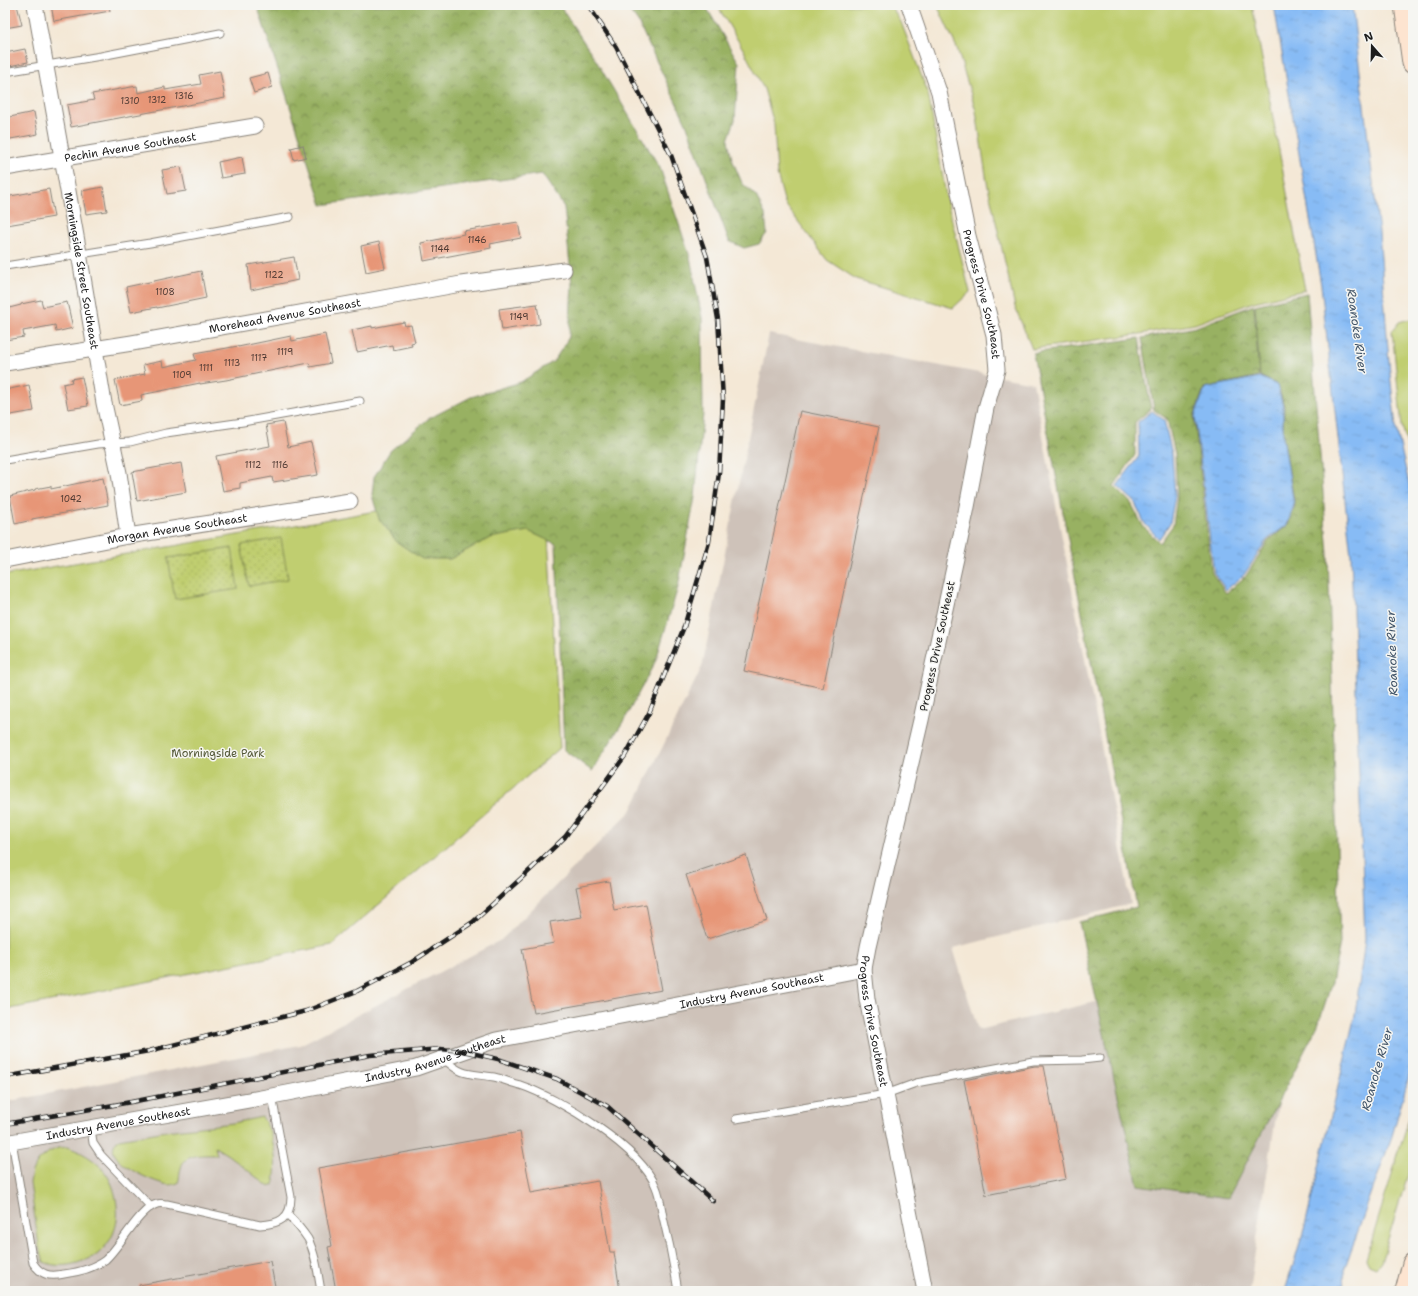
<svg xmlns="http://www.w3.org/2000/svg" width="1418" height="1296" viewBox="0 0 1418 1296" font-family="'Shantell Sans',sans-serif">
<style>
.industrial{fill:#cec2b9}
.green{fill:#c0ce70;stroke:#6e7546}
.forest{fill:url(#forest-crowns);stroke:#5a663f}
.garden{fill:url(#garden-dots);stroke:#6e7546}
.water{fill:url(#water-ripples);stroke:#526c88}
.building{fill:#e79677}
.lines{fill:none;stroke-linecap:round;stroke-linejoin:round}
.lane-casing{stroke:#888279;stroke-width:9}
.street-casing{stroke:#888279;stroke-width:17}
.secondary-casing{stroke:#888279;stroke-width:23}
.lane{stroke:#fff;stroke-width:7}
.street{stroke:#fff;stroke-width:15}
.secondary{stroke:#fde4d0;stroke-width:21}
.rail-casing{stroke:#1c1c1c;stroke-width:4.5}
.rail{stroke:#f6f6f2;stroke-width:3;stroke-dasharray:9;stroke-linecap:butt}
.labels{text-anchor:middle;stroke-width:3;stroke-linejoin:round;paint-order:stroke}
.number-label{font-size:9px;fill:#4f3a33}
.street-label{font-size:11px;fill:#1c1c1c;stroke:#f6f6f2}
.park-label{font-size:11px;fill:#555a39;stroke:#f6f6f2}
.water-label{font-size:12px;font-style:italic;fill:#415468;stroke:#f6f6f2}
</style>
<defs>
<pattern id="forest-crowns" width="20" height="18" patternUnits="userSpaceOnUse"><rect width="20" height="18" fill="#98b162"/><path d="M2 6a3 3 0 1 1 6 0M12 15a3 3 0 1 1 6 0" fill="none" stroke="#7b8f50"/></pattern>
<pattern id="garden-dots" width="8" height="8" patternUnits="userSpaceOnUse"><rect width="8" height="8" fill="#c0ce70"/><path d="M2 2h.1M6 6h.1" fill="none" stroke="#a4b060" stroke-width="1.8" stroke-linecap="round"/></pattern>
<pattern id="water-ripples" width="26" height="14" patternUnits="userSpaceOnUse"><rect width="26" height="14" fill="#87bbf5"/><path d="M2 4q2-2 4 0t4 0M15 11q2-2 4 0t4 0" fill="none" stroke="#74a0d1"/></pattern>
</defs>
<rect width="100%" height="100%" fill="#f6f6f2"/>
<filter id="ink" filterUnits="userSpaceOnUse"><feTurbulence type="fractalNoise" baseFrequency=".025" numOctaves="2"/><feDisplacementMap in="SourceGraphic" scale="8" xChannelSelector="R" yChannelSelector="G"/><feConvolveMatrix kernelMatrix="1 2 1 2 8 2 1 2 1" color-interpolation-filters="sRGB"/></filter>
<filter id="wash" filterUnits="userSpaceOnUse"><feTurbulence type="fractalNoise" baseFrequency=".012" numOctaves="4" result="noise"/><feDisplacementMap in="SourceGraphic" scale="16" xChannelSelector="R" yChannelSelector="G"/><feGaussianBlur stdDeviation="0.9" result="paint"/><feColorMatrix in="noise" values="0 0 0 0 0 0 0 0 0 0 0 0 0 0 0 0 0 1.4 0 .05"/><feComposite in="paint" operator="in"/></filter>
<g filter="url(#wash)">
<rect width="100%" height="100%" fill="#f4e8d6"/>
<polygon class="industrial" points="769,334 1033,383 1131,904 953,948 978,1030 1146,990 1279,1097 1249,1291 5,1291 5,1102 300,1045 501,940 631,811 702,667"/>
<g class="green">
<polygon points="717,5 890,5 901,22 928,93 947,201 970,292 953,308 856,279 827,260 785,204 777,174 774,124 764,89 743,49"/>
<polygon points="937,5 1252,5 1305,290 1254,302 1195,324 1140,334 1032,349 1015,307 987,182 976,111 957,48"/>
<polygon points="1410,319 1413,322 1413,465 1402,426 1392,331 1399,322"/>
<polygon points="545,482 560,748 332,945 5,1010 5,575"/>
<polygon points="1413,1105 1413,1158 1381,1262 1376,1268 1369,1265 1366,1259"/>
<path d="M262,1117C274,1132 279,1166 273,1185L269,1187L228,1155L215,1147L217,1155C205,1155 184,1153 181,1168C179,1173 180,1178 178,1183C175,1184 172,1185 169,1185C154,1183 95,1158 119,1139L166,1131L233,1123Z"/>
<path d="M67,1147C97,1157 114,1175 117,1206C119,1225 113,1240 99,1253C94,1258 85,1260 77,1263C67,1266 54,1267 44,1262L39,1247L30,1183L32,1171L39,1160L49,1152L58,1148Z"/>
</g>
<g class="forest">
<polygon points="257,5 559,5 594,57 660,168 690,257 702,318 703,414 695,497 678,587 656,660 626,717 592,771 564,750 556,544 528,531 490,538 450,559 422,559 397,542 379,519 372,495 374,477 390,451 428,419 471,397 521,382 554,361 569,337 572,284 564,207 542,174 322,205"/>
<polygon points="625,5 705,5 739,63 735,120 728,140 732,159 742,183 756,196 765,214 767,233 759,244 744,248 729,241 686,123 638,22"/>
<polygon points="1307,293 1328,554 1340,943 1332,982 1318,1025 1228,1198 1138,1185 1079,922 1137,907 1033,353 1139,338 1151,409 1135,422 1135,455 1114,486 1131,503 1143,526 1160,543 1173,525 1177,496 1175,454 1167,419 1154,410 1142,338 1196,327 1254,305 1259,376 1204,388 1194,416 1212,573 1226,593 1246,576 1268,541 1288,525 1295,506 1283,436 1284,406 1278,385 1260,376 1255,305"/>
</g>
<g class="garden">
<polygon points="281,538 288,579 249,586 241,545"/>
<polygon points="232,548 238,589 175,599 168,558"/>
</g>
<g class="water">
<polygon points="1274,5 1352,5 1379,232 1390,374 1396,427 1413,501 1413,1062 1392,1136 1344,1270 1345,1291 1285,1291 1305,1226 1355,1015 1365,939 1351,555 1321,285"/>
<polygon points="1260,377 1277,385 1283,406 1283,436 1294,505 1287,525 1267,540 1244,575 1226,590 1214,573 1195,416 1205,388"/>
<polygon points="1152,411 1164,420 1172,454 1175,496 1170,523 1159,539 1145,524 1134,501 1117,486 1139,456 1138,422"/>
</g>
<g id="blocks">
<g class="building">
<polygon points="5,5 17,5 22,25 5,28"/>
<polygon points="51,5 109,5 110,11 54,21"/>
<polygon points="25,49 28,62 5,67 5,53"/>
<polygon points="220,71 225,98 71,127 67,105 94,100 92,94 137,86 138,93 165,87 165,90 201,84 199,75"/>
<polygon points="268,73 272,87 254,93 249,78"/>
<polygon points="34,112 38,134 5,140 5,118"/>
<polygon points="303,145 306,157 294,160 291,148"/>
<polygon points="242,157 245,174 221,178 218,162"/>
<polygon points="181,167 186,191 167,194 162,170"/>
<polygon points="103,187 107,211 86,214 82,191"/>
<polygon points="49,189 54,217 7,225 5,215 5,197"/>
<polygon points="518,222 521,238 490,244 491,248 424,261 421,243 464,234 463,231"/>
<polygon points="379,242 385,268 366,272 361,246"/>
<polygon points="294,257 298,280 251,290 248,265"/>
<polygon points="201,271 206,298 157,308 157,307 131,312 126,287"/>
<polygon points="41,300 43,307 67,302 73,328 56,332 55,325 23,331 24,337 5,340 5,309 21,305 21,304"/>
<polygon points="537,304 540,324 502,330 499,309"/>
<polygon points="404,322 405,326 411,325 415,342 411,343 412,346 393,350 392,345 357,352 352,330 372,326 372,328"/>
<polygon points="325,334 331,363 310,367 309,363 226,380 200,384 200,383 141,395 142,401 120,405 115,380 145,374 143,365 162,361 163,367 196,360 194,354 211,351 238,346 238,347 291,336 292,341"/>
<polygon points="82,377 88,406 68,409 63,384 72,382 71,379"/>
<polygon points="29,385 34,411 5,416 5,390"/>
<polygon points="800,411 879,427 823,688 744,671"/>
<polygon points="283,422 288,447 311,442 318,475 273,482 272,477 240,483 240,488 223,491 216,456 270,446 266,425"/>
<polygon points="181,463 186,492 137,501 132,472"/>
<polygon points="103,478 108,505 32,519 32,520 15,524 10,496 35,490 35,489 51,486 51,489"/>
<polygon points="746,855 767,920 707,939 686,875"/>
<polygon points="609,881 614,910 646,904 662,990 534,1013 522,949 554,943 550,922 582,917 576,887"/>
<polygon points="1035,1066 1044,1066 1066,1179 986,1195 964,1080"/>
<polygon points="520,1132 531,1193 598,1181 610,1252 614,1252 620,1291 336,1291 328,1247 332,1246 318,1168"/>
<polygon points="270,1261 276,1291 140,1291 139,1285"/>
</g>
</g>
</g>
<g filter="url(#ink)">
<use href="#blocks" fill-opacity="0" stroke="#888279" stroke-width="1"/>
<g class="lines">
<g class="lane-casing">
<g id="lane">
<polyline points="5,72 101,56 220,33"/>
<polyline points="5,266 150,243 290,217"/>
<polyline points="5,460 98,444 130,442 166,433 243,422 360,401"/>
<path d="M444,1059C463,1077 470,1073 494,1077C503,1079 511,1083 520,1085C559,1098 641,1148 656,1187C660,1196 661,1207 663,1217C669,1241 674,1266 678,1291"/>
<polyline points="736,1119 886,1094 916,1083 1033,1061 1082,1060 1100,1058"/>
<polyline points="91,1128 93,1143 101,1155 151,1207"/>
<path d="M12,1141L33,1263C41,1275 49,1277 64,1274C79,1272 93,1269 105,1260C120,1247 140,1208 157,1204C160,1203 164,1204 167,1204L260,1225C279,1224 291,1219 291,1197L272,1096"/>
<path d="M288,1215C295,1222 302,1230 308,1239C316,1255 318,1274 321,1291"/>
</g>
</g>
<g class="street-casing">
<g id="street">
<path id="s1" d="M35,5L79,253L104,403L119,473L128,536"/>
<path id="s2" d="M909,5L939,92L968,236L994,335L997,370L986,408L966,512L921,720L868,947L864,969L867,999L925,1291"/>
<path id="s3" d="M5,168L255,126"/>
<path id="s4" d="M5,363L132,343L461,284L564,270"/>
<path id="s5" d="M5,560L128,536L350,501"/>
<path id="s6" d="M5,1143L272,1096L416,1068L496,1040L864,969"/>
</g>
</g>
<g class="secondary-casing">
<g id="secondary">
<polyline points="1405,5 1413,63"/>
<polyline points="1406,1291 1413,1264"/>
</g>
</g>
<use href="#lane" class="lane"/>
<use href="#street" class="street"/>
<use href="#secondary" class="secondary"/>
<g class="rail-casing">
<g id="rail">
<polyline points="5,1077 149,1051 306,1011 357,991 412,962 473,922 528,872 565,837 625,756 649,713 684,627 709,542 719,473 723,399 718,319 707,257 671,155 616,47 588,5"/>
<polyline points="5,1124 131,1102 370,1055 440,1049 463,1051 498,1059 557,1079 607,1106 713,1201"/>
</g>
</g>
<use href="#rail" class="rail"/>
</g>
</g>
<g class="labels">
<g class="number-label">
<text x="184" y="99">1316</text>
<text x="157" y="103">1312</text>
<text x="130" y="104">1310</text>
<text x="477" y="243">1146</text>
<text x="440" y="252">1144</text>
<text x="274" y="278">1122</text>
<text x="165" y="295">1108</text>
<text x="519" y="320">1149</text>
<text x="285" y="355">1119</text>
<text x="259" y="361">1117</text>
<text x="232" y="366">1113</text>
<text x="206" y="371">1111</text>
<text x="182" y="378">1109</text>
<text x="253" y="468">1112</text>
<text x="280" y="468">1116</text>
<text x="71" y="502">1042</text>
</g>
<g class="street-label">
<text dy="4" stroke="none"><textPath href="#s3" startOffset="127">Pechin Avenue Southeast</textPath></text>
<text dy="4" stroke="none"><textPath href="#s1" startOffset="270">Morningside Street Southeast</textPath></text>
<text dy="4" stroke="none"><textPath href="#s2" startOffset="299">Progress Drive Southeast</textPath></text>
<text dy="4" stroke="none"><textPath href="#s4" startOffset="284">Morehead Avenue Southeast</textPath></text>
<text dy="4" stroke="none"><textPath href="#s5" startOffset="175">Morgan Avenue Southeast</textPath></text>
<text transform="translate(937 646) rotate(-78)" y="4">Progress Drive Southeast</text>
<text dy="4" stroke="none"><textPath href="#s6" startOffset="763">Industry Avenue Southeast</textPath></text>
<text dy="4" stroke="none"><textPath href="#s2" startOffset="1043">Progress Drive Southeast</textPath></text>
<text dy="4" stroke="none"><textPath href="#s6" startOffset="439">Industry Avenue Southeast</textPath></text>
<text dy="4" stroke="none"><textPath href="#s6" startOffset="115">Industry Avenue Southeast</textPath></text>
</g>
<g class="park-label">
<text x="218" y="757">Morningside Park</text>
</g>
<g class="water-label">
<text transform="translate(1357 331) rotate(82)" y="4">Roanoke River</text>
<text transform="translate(1392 653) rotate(-92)" y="4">Roanoke River</text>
<text transform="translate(1377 1069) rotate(-74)" y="4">Roanoke River</text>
</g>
</g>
<rect width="1418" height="1296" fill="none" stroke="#f6f6f2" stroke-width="20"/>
<g transform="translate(1372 46) rotate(340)" stroke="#f6f6f2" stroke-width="3" paint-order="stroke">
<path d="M0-3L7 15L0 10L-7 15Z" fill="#1c1c1c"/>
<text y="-6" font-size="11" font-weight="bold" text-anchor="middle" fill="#1c1c1c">N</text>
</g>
</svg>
